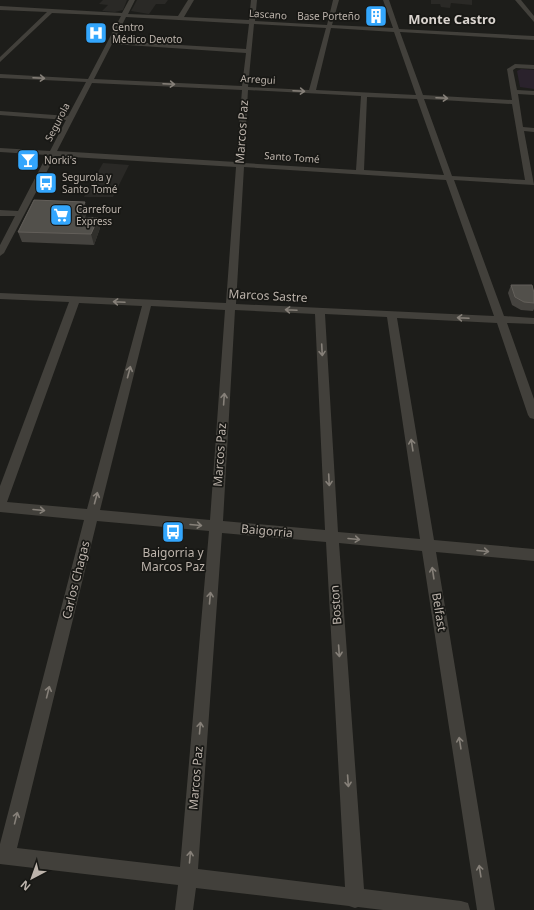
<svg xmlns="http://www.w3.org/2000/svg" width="534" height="910" viewBox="0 0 534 910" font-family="'Noto Sans',sans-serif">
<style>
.built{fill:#2a2926}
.green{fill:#2a222c}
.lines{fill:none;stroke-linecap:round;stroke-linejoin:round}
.minor{fill:#42403b;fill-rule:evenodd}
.wall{fill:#45433f}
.shaded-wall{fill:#302f2b}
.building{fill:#52504b;stroke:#635f5a}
.oneway{stroke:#868079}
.labels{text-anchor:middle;stroke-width:3.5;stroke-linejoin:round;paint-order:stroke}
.far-street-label{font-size:10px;fill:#bdb4ac;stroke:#181815}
.far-poi-label{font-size:10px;fill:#bdb4ac;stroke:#181815;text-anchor:start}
.street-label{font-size:12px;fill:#bdb4ac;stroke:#181815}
.poi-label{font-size:12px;fill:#bdb4ac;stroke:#181815}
.far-district-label{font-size:13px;font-weight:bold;fill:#d9d3ce;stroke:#181815}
</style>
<rect width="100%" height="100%" fill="#1d1d1a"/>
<g class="built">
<polygon points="103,0 127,0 123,10 115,12 102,11 108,5 99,4"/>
<polygon points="137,0 168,0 165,4 156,4 149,14 131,11"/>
<polygon points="431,0 472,0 472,5 451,3 450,8 441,7 440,4 431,4"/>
<polygon points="103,163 129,165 113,197 84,197"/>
</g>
<polygon class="green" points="521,69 534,70 534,89 520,87 517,71"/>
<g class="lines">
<g class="minor">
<path d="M129,0H135L128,14L178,16L188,0H194L184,17L249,20L251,0H257L255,21L327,25L333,0H339L332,25L393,28L383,0H389L399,29L534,36V40L400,32L423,95L512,100L507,69L515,64L534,65V69L516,68L513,70L517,90L534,91V95L518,94L523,127L534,128V132L524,131L534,185L454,180L504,316L534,318V324L507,323L534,399V419L530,418L528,415L497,323L397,318L434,540L534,549V561L436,552L495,910H477L422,551L339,543L364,889L461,901L468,903L470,910H383L358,907L355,908L349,906L196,888L193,910H175L178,885L0,864V844L84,520L0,512V486L69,302L0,299V293L226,303L236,167L55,156L4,253L0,256V245L15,216H0V210L18,211L47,155L0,152V148L50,151L66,120L0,115V111L68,116L86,82L0,78V74L88,79L121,16L52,13L0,62V57L47,12L0,10V6L122,13ZM126,17L249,24L246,49L114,41ZM254,24L326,28L309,90L248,87ZM331,28L394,32L416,95L316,90ZM112,44L246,53L242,86L94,79ZM92,83L242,90L236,162L57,151ZM248,90L361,96L356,170L244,163ZM367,97L417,99L444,175L364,170ZM424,99L512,104L525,180L452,176ZM244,167L446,180L494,316L236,304ZM79,303L142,306L87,509L7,502ZM151,306L225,310L210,520L100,510ZM235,310L315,314L325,530L223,521ZM325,314L387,317L420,539L338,532ZM97,521L209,531L180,867L17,848ZM222,533L326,542L345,887L198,869Z"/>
<polygon points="515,0 521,0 534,16 534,22"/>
</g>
</g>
<g class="wall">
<polygon points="87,212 85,217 98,218 100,228 94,245 22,242 18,232"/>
<polygon points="511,285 534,293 534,309 533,311 521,310 512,305 508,293"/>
</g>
<g class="shaded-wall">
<polygon points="85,202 87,212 81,228 78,217"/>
<polygon points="98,218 100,228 94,245 91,234"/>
</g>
<g class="building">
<polygon points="34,200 85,202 78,217 98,218 91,234 18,232"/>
<polygon points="511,285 532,285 534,293 534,303 524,302 515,297"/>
</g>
<defs><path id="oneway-shaft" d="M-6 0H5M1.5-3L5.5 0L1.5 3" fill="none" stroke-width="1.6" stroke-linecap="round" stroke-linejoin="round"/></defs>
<g class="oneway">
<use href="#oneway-shaft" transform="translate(39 78) rotate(3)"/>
<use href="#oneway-shaft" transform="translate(169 84) rotate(3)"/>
<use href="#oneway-shaft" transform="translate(299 91) rotate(3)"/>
<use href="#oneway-shaft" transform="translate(442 98) rotate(3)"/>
<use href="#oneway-shaft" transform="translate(119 302) rotate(-177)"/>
<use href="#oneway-shaft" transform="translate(291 310) rotate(-177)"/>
<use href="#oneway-shaft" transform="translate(463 318) rotate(-177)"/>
<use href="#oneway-shaft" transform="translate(322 350) rotate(87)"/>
<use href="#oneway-shaft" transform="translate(129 372) rotate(-75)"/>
<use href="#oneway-shaft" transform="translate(224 399) rotate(-86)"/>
<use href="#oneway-shaft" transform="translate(412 445) rotate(-99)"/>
<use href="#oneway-shaft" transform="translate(329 480) rotate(87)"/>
<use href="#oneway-shaft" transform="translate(96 498) rotate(-75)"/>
<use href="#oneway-shaft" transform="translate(39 510) rotate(5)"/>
<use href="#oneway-shaft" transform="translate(196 525) rotate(5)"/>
<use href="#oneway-shaft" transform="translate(354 539) rotate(5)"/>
<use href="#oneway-shaft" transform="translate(483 551) rotate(5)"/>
<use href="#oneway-shaft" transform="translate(433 573) rotate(-99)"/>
<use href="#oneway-shaft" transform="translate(210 598) rotate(-85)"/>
<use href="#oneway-shaft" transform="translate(339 651) rotate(86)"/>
<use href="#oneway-shaft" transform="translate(48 692) rotate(-76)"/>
<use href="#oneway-shaft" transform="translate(200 728) rotate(-85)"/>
<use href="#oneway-shaft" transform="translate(460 743) rotate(-99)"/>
<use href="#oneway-shaft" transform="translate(348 781) rotate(86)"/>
<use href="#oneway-shaft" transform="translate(16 818) rotate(-76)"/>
<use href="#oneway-shaft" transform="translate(190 857) rotate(-85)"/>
<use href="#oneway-shaft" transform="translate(480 871) rotate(-99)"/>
</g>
<defs>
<g id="building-square" transform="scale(1.15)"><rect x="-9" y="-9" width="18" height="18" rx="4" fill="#33a6fd" stroke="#181815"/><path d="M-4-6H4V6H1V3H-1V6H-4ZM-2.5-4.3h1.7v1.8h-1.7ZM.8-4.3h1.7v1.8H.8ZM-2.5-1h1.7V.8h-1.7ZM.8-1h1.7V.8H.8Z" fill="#fff"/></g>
<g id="hospital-square" transform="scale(1.15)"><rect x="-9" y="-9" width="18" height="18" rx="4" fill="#33a6fd" stroke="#181815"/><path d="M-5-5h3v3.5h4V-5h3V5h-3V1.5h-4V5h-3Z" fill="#fff"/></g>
<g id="bar-square" transform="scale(1.15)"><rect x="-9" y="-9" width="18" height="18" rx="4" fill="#33a6fd" stroke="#181815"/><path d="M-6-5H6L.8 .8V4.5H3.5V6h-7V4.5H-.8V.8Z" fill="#fff"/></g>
<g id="bus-square" transform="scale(1.15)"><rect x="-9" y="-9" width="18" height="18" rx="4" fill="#33a6fd" stroke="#181815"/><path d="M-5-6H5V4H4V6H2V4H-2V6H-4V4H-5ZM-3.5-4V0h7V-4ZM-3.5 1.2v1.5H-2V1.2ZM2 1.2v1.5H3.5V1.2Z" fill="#fff"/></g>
<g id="supermarket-square" transform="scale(1.15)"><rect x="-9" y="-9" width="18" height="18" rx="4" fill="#33a6fd" stroke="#181815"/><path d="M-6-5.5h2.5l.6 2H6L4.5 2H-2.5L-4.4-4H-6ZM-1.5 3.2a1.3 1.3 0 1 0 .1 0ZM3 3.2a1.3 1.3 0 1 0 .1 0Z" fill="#fff"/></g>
</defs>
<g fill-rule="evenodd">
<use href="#building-square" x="376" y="16"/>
<use href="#hospital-square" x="96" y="33"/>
<use href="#bar-square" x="28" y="160"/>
<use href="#bus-square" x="46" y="183"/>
<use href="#supermarket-square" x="61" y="215"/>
<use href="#bus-square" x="173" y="532"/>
</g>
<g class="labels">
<g class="far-street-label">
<text transform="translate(268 14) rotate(4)" y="4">Lascano</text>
<text transform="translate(258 79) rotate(3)" y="4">Arregui</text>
<text transform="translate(57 122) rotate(-63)" y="4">Segurola</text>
<text transform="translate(292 157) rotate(4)" y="4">Santo Tomé</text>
</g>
<g class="far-poi-label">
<text x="360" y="20" text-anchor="end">Base Porteño</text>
<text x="112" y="31">Centro<tspan x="112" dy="12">Médico Devoto</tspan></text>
<text x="44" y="164">Norki's</text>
<text x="62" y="181">Segurola y<tspan x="62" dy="12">Santo Tomé</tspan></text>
<text x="76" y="213">Carrefour<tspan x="76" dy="12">Express</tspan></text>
</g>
<g class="street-label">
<text transform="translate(242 132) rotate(-86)" y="4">Marcos Paz</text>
<text transform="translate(268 296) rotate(3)" y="4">Marcos Sastre</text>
<text transform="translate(220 455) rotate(-86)" y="4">Marcos Paz</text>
<text transform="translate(267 531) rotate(5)" y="4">Baigorria</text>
<text transform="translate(76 580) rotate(-76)" y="4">Carlos Chagas</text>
<text transform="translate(336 605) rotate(-94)" y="4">Boston</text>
<text transform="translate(439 612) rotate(81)" y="4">Belfast</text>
<text transform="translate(196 778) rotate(-85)" y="4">Marcos Paz</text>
</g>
<g class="poi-label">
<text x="173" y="557">Baigorria y<tspan x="173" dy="14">Marcos Paz</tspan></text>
</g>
<g class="far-district-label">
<text x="452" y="24">Monte Castro</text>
</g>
</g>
<g transform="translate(32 878) rotate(221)" stroke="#181815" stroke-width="3" paint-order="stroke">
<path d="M0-3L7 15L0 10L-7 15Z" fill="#bdb4ac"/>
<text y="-6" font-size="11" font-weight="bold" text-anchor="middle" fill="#bdb4ac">N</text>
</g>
</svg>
